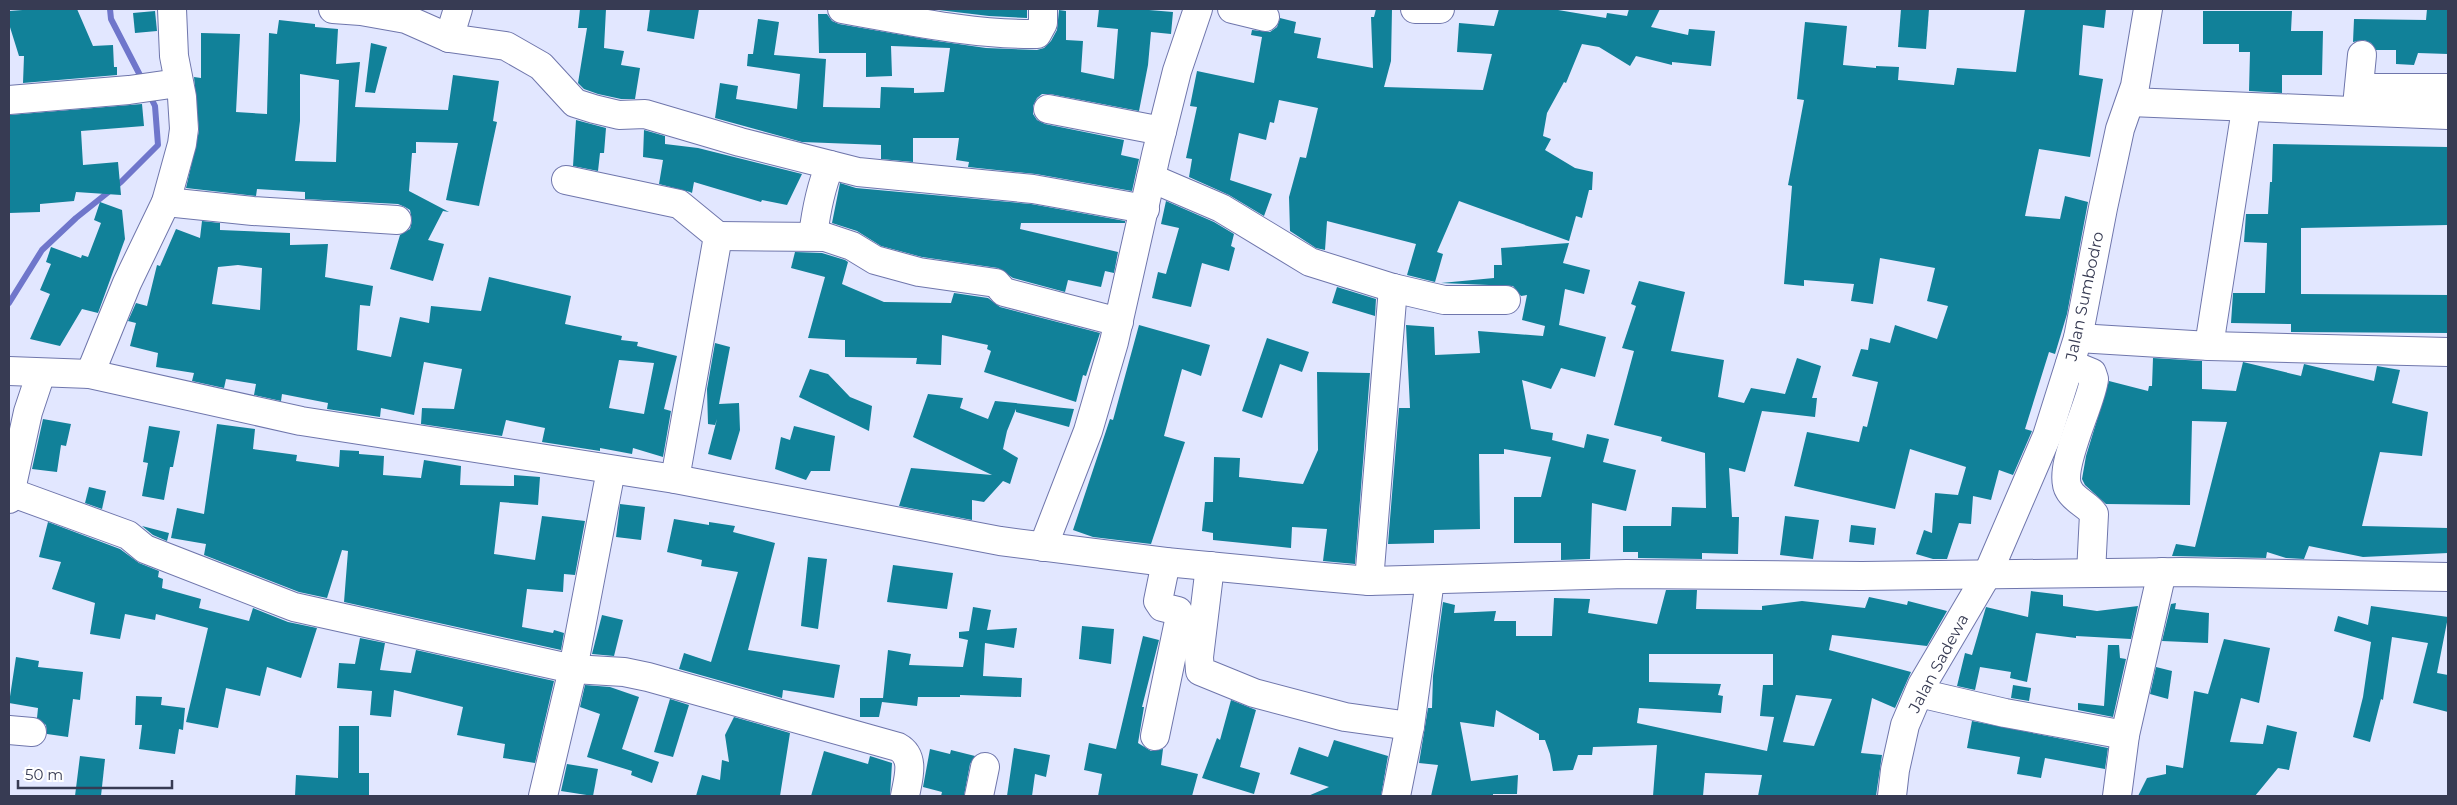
<svg xmlns="http://www.w3.org/2000/svg" width="2457" height="805" viewBox="0 0 2457 805" font-family="Montserrat,sans-serif">
<style>
.lines{fill:none;stroke-linecap:round;stroke-linejoin:round}
.stream{stroke:#6f76cb;stroke-width:6}
.building{fill:#118199;fill-rule:evenodd}
.minor-casing{stroke:#6f76ac;stroke-width:30}
.major-casing{stroke:#6f76ac;stroke-width:30}
.minor{stroke:#fff;stroke-width:28}
.major{stroke:#fff;stroke-width:28}
.labels{text-anchor:middle;stroke-width:5;stroke-linejoin:round;paint-order:stroke}
.street-label{font-size:16px;fill:#373b53;stroke:#fff}
</style>
<rect width="100%" height="100%" fill="#e2e7ff"/>
<g class="lines">
<g class="stream">
<polyline points="110,9 111,19 143,81"/>
<polyline points="9,303 42,250 76,218 121,182 158,145 155,106 149,94"/>
</g>
</g>
<g class="building">
<polygon points="36,9 77,9 93,46 113,45 114,67 117,67 117,75 23,83 24,56 19,56 9,24 9,11"/>
<polygon points="580,9 606,9 604,48 624,51 621,65 640,68 635,99 621,99 598,94 584,89 578,83 587,28 578,28"/>
<polygon points="650,9 699,9 694,39 647,31"/>
<polygon points="930,9 1027,9 1027,18 989,16"/>
<polygon points="1099,9 1137,9 1173,12 1171,34 1151,32 1148,65 1139,111 1050,94 1042,94 1037,98 1033,106 1033,114 1037,120 1045,124 1124,140 1121,155 1139,159 1132,191 1036,174 968,167 969,162 956,160 959,138 913,138 913,162 881,159 881,145 802,142 715,118 720,83 738,86 736,99 797,109 800,74 747,66 748,54 753,54 758,19 779,22 774,55 826,59 823,107 880,108 881,87 914,88 914,93 944,92 950,48 891,46 892,76 866,77 866,53 819,53 818,14 827,14 832,21 839,24 937,41 986,48 1037,50 1044,48 1051,41 1057,30 1059,10 1066,11 1066,40 1083,41 1081,72 1114,79 1118,29 1097,27"/>
<polygon points="1376,9 1392,9 1391,61 1384,87 1483,90 1492,54 1457,52 1459,23 1494,26 1499,9 1552,9 1606,18 1607,13 1627,16 1629,9 1660,9 1651,27 1688,35 1689,29 1715,31 1711,66 1672,62 1672,65 1636,56 1630,66 1599,47 1582,44 1566,83 1564,82 1547,113 1543,136 1551,139 1545,150 1575,168 1593,172 1592,190 1589,190 1582,218 1576,216 1569,241 1459,201 1437,252 1443,254 1435,282 1407,275 1416,244 1327,221 1325,250 1316,248 1290,231 1289,197 1300,157 1306,158 1318,108 1279,100 1274,123 1270,122 1266,140 1239,133 1230,180 1272,194 1264,216 1229,195 1189,177 1192,159 1186,158 1197,107 1190,106 1197,71 1254,83 1262,37 1251,35 1252,30 1270,32 1277,27 1280,18 1296,22 1294,33 1321,38 1317,58 1373,68 1371,17 1374,17"/>
<polygon points="1901,9 1929,9 1926,49 1898,47"/>
<polygon points="2025,9 2106,9 2104,28 2083,25 2079,75 2103,79 2090,157 2039,149 2025,216 2060,219 2065,196 2088,202 2067,314 2055,354 2049,352 2025,429 2032,431 2013,475 1999,470 1991,500 1973,496 1971,524 1959,523 1947,559 1933,559 1916,554 1924,530 1932,533 1935,493 1958,495 1966,467 1910,449 1895,509 1794,486 1807,432 1859,442 1863,426 1867,427 1878,382 1852,376 1861,349 1868,350 1870,338 1890,343 1895,325 1937,339 1948,306 1927,301 1935,268 1880,258 1873,304 1851,301 1854,284 1804,280 1804,286 1784,284 1792,186 1788,185 1804,100 1797,99 1805,22 1847,26 1843,65 1876,68 1876,66 1899,67 1898,80 1954,85 1957,68 2016,72"/>
<polygon points="2427,9 2448,9 2448,54 2418,53 2414,65 2396,64 2396,50 2376,50 2371,43 2364,40 2353,42 2354,19 2426,20"/>
<polygon points="155,11 157,31 135,33 133,13"/>
<polygon points="2203,11 2292,11 2291,31 2323,31 2322,75 2282,75 2282,93 2249,91 2250,52 2239,52 2239,44 2203,44"/>
<path d="M279,20L315,24V27L338,29L336,64L360,62L355,107L448,110L453,75L499,81L493,121L497,122L479,206L446,200L458,143L416,142V153H412L409,191L449,212L443,211L428,240L444,244L433,281L390,269L400,235L410,229L412,221L410,210L405,207L398,204L305,199V192L257,189L256,196L186,188L199,131L194,77L201,78V33L240,34L236,112L267,114L269,33L277,34ZM300,74L339,80L336,162L295,161L300,121Z"/>
<polygon points="371,43 387,47 375,93 365,92"/>
<polygon points="142,104 144,126 81,131 83,165 118,162 121,195 76,192 74,201 40,204 40,212 9,213 9,115"/>
<polygon points="576,120 606,128 604,153 600,153 598,171 573,166"/>
<polygon points="644,130 665,136 665,144 698,148 802,174 787,205 762,200 761,202 694,182 692,193 690,192 659,184 663,160 643,157"/>
<polygon points="2273,144 2448,147 2448,225 2301,228 2301,294 2448,295 2448,333 2291,332 2291,324 2231,323 2233,293 2265,293 2267,243 2244,242 2246,214 2268,214 2270,182 2272,182"/>
<polygon points="840,183 856,188 1031,204 1125,221 1125,223 1021,223 1020,229 1118,252 1114,273 1105,271 1101,287 1068,280 1065,292 1013,278 998,268 922,257 881,246 857,231 832,223"/>
<polygon points="1166,201 1214,222 1234,234 1231,246 1235,248 1229,271 1202,263 1191,307 1152,298 1158,272 1166,274 1179,228 1161,224"/>
<polygon points="100,202 122,210 125,239 98,313 82,309 60,346 30,339 50,294 40,290 51,264 46,262 51,247 81,258 82,255 88,257 101,223 94,220"/>
<path d="M202,221L220,223V230L290,233V245L328,244L325,277L373,286L370,306L360,305L357,350L391,357L400,317L429,323L431,306L481,311L489,277L571,296L565,324L622,336L621,340L638,342L637,346L677,356L664,409L671,411L663,457L633,448L632,454L600,448V451L542,442L545,428L506,420L502,436L421,424L422,408L454,409L462,369L424,362L414,415L381,408L380,417L327,409L328,403L282,394L281,401L254,395L256,384L226,379L224,388L192,381L194,373L156,367L158,353L130,346L136,323L128,321L136,303L147,306L157,265L160,266L176,229L200,238ZM238,265L262,268L260,310L212,304L218,267ZM619,360L654,363L644,414L609,408Z"/>
<polygon points="1569,243 1563,263 1590,270 1584,294 1565,289 1559,325 1606,337 1595,377 1561,368 1551,389 1522,380 1531,429 1553,433 1552,440 1584,448 1587,434 1609,439 1603,462 1636,470 1626,511 1592,503 1590,559 1561,560 1561,543 1514,543 1514,497 1541,497 1551,457 1504,449 1504,454 1479,454 1480,529 1434,530 1434,543 1388,544 1399,408 1410,408 1406,325 1434,327 1435,355 1480,353 1478,331 1543,336 1545,326 1522,320 1527,295 1521,296 1513,286 1441,283 1494,278 1494,265 1502,265 1501,248"/>
<polygon points="795,252 822,253 845,260 848,262 842,284 884,302 951,303 954,293 988,298 1000,307 1100,333 1086,376 1083,375 1076,402 984,372 991,351 987,349 988,345 942,335 941,365 916,364 917,358 845,357 845,340 808,338 825,277 791,268"/>
<polygon points="1639,281 1685,292 1671,351 1724,360 1718,397 1744,403 1751,388 1785,394 1797,358 1821,366 1812,398 1817,398 1815,417 1762,411 1745,472 1729,468 1732,517 1739,517 1738,554 1702,553 1702,559 1638,558 1638,552 1623,552 1623,526 1671,526 1672,507 1706,508 1705,453 1661,441 1662,437 1614,425 1634,351 1622,348 1636,306 1631,304"/>
<polygon points="1337,287 1376,299 1375,316 1332,303"/>
<polygon points="1139,325 1210,345 1201,376 1182,369 1164,436 1185,442 1151,544 1093,537 1073,530 1110,419 1113,420"/>
<polygon points="1267,338 1309,352 1302,372 1280,364 1262,418 1242,411"/>
<polygon points="715,343 730,347 719,404 739,403 740,430 731,460 708,454 717,419 715,425 708,424 707,389"/>
<polygon points="2153,358 2202,361 2202,389 2236,391 2243,362 2301,376 2304,364 2374,381 2377,366 2400,370 2392,403 2428,412 2422,456 2380,452 2362,526 2448,528 2448,553 2363,557 2309,546 2304,559 2286,558 2267,552 2266,558 2172,556 2176,544 2195,547 2227,422 2192,421 2190,505 2106,504 2085,485 2082,479 2086,456 2109,381 2148,391 2149,386 2152,386"/>
<polygon points="810,369 828,374 850,397 872,406 869,431 799,397"/>
<polygon points="1317,372 1370,373 1355,564 1323,561 1327,529 1292,527 1291,548 1213,540 1213,533 1202,531 1205,502 1213,502 1214,457 1240,458 1239,477 1303,484 1318,450"/>
<polygon points="928,394 963,398 960,408 988,419 995,401 1074,409 1069,427 1016,412 1016,409 1007,431 1003,449 1018,458 1010,484 1003,481 984,502 972,500 972,520 899,506 911,468 992,475 913,437"/>
<polygon points="43,419 71,424 66,446 61,445 57,472 32,469"/>
<polygon points="217,424 255,429 253,449 297,455 296,461 339,467 340,450 359,451 359,454 384,456 383,475 421,478 424,460 461,466 460,485 514,486 514,475 540,477 538,505 500,502 494,554 535,560 542,516 585,521 575,575 564,574 563,592 527,589 522,627 553,633 554,630 564,633 561,650 344,602 348,551 342,550 327,598 299,592 204,555 206,544 171,538 177,508 204,514"/>
<polygon points="149,426 180,431 173,467 170,467 164,500 142,496 148,463 143,462"/>
<polygon points="794,426 835,436 830,471 811,471 806,480 775,469 781,437 790,440"/>
<polygon points="89,487 106,491 102,509 85,503"/>
<polygon points="620,504 645,507 641,540 616,537"/>
<polygon points="1785,516 1819,520 1813,559 1780,555"/>
<polygon points="674,519 709,525 709,522 735,526 733,532 775,543 748,650 840,665 834,698 783,690 782,698 679,669 684,653 711,662 738,572 701,566 702,560 667,552"/>
<polygon points="48,522 120,549 139,563 159,571 158,577 163,579 162,588 201,599 199,608 249,621 253,608 288,622 317,628 301,678 267,667 260,696 226,688 218,728 186,722 208,628 156,614 155,620 125,614 120,639 90,634 95,603 52,589 61,562 39,557"/>
<polygon points="1851,525 1876,528 1874,545 1849,542"/>
<polygon points="142,526 169,533 167,541 153,535"/>
<polygon points="808,557 827,559 818,629 801,626"/>
<polygon points="893,565 953,573 947,609 887,602"/>
<path d="M1666,590H1697L1696,609L1762,610V606L1802,601L1865,608L1869,597L1907,605L1908,601L1947,611L1927,646L1832,635L1829,650L1911,672L1895,708L1872,698L1861,753L1882,755L1876,796H1758L1762,775L1705,773L1703,796H1653L1657,745L1593,747L1592,755H1578L1573,770L1553,771L1550,754L1545,740H1539V734L1496,710L1494,727L1460,722L1471,781L1518,775L1517,794H1493V796H1431L1438,765L1419,763L1428,708H1432L1433,676L1443,602L1455,605L1454,613L1496,611L1494,621H1516V636H1552L1554,598L1590,599L1588,613L1657,624ZM1649,654H1773V685H1763L1760,716L1774,717L1767,751L1637,723L1639,708L1721,713L1723,696L1718,695L1721,684L1649,682ZM1796,695L1832,699L1814,746L1783,742Z"/>
<polygon points="2031,591 2063,595 2063,606 2097,611 2138,606 2131,639 2076,636 2076,638 2036,633 2027,682 2010,678 2011,672 1980,667 1975,690 1957,686 1965,653 1972,655 1986,607 2028,617"/>
<polygon points="2176,603 2175,609 2209,613 2208,643 2162,641 2171,604"/>
<polygon points="2371,606 2448,617 2437,673 2448,675 2448,712 2413,703 2428,643 2392,637 2383,700 2381,699 2370,742 2353,737 2363,697 2371,642 2334,631 2338,616 2368,625"/>
<polygon points="973,607 991,610 987,630 1017,628 1014,648 985,643 983,676 1022,678 1021,697 960,695 960,697 918,697 917,706 882,702 879,717 860,717 860,698 883,698 888,650 911,654 909,665 963,667 968,640 959,638 959,632 969,631"/>
<polygon points="602,615 623,620 614,656 592,654"/>
<polygon points="1082,626 1114,629 1111,664 1079,659"/>
<polygon points="1143,636 1159,640 1142,707 1144,707 1138,743 1151,751 1163,749 1161,765 1198,774 1192,796 1098,796 1102,774 1084,770 1089,743 1116,749"/>
<polygon points="360,638 385,643 380,670 411,673 416,650 554,681 535,763 503,758 505,744 457,735 463,707 394,690 391,717 370,715 372,691 337,688 339,663 355,664"/>
<polygon points="2224,639 2270,648 2259,703 2241,698 2230,742 2263,744 2267,725 2297,732 2289,770 2278,768 2255,796 2138,796 2147,778 2166,774 2166,765 2183,768 2194,691 2208,694"/>
<polygon points="2108,645 2119,645 2120,658 2126,659 2113,717 2078,710 2078,703 2104,706"/>
<polygon points="16,657 39,661 38,667 83,672 80,700 73,699 68,737 47,734 46,725 37,718 38,708 9,703"/>
<polygon points="2156,667 2172,671 2168,699 2150,694"/>
<polygon points="585,685 610,687 639,697 622,749 659,762 652,783 631,775 632,771 587,757 600,714 580,707"/>
<polygon points="2013,685 2031,688 2029,701 2011,698"/>
<polygon points="136,696 162,697 161,705 185,708 183,730 179,729 175,754 139,749 142,725 135,725"/>
<polygon points="670,699 689,705 673,757 654,752"/>
<polygon points="1231,700 1256,710 1240,767 1260,773 1254,794 1202,778 1217,738 1220,740"/>
<polygon points="734,717 790,733 780,796 696,796 702,775 720,780 722,760 729,762 725,735"/>
<polygon points="1972,721 2108,748 2105,769 2045,758 2041,778 2017,774 2020,757 1967,748"/>
<polygon points="339,726 359,726 359,773 369,773 369,796 295,796 296,775 338,778"/>
<polygon points="1334,740 1388,756 1381,796 1308,796 1329,787 1290,774 1299,747 1328,757"/>
<polygon points="1014,748 1050,755 1046,777 1035,774 1032,796 1007,796"/>
<polygon points="930,749 950,754 951,750 975,756 970,764 964,796 941,796 942,792 923,787"/>
<polygon points="824,751 868,764 870,756 892,763 890,796 811,796"/>
<polygon points="80,756 105,759 101,796 75,796"/>
<polygon points="567,764 598,769 593,796 561,791"/>
</g>
<g class="lines">
<g class="minor-casing">
<g id="minor">
<polyline points="333,9 361,11 406,19 449,38 458,9"/>
<path d="M842,9C906,20 972,35 1037,34L1043,23V9"/>
<polyline points="1232,9 1265,17"/>
<polyline points="1415,9 1440,9"/>
<polyline points="449,38 506,46 541,66 575,103 594,109 619,115 645,114 740,142 858,172 1033,189 1145,209"/>
<polyline points="2359,88 2448,88"/>
<polyline points="9,100 129,90 178,83"/>
<polyline points="2130,102 2448,115"/>
<polyline points="2357,106 2362,55"/>
<polyline points="1048,109 1162,131"/>
<polyline points="1151,178 1221,208 1310,262 1393,288 1444,300 1506,300"/>
<polyline points="566,180 679,204 718,236 675,479"/>
<polyline points="166,202 253,211 397,220"/>
<polyline points="718,236 825,237 852,246 875,260 919,272 996,283 1004,292 1119,322"/>
<path d="M813,236C816,211 820,189 830,165"/>
<polyline points="2078,338 2209,346 2448,352"/>
<polyline points="2209,346 2246,109"/>
<path d="M2070,364L2092,373L2094,379C2092,403 2056,469 2069,490C2074,500 2088,505 2094,514L2091,573"/>
<polyline points="90,374 127,283 166,202 182,144 184,129 182,97 174,56 172,9"/>
<path d="M10,492L128,535L145,549L294,607L573,669L624,672L648,677L898,747C916,757 908,779 905,796"/>
<polyline points="9,499 28,412 41,373"/>
<polyline points="1043,547 1088,431 1114,342 1156,155 1177,71 1198,9"/>
<polyline points="1210,566 1199,657 1200,671 1254,693 1345,717 1410,726"/>
<polyline points="1369,581 1393,288"/>
<polyline points="1919,693 2005,713 2125,735"/>
<polyline points="9,730 32,732"/>
<polyline points="1155,736 1180,616 1178,611 1162,607 1158,601 1166,562"/>
<polyline points="543,796 573,669 611,470"/>
<polyline points="979,796 985,767"/>
<polyline points="1396,796 1410,726 1430,580"/>
<polyline points="1892,796 1895,770 1905,725 1922,685 1988,573 2047,436 2078,338 2103,208 2120,129 2135,86 2148,9"/>
<polyline points="2117,796 2125,735 2162,572"/>
</g>
</g>
<g class="major-casing">
<polyline id="major" points="9,371 90,374 301,421 675,479 1000,541 1166,562 1312,576 1369,581 1626,574 1862,576 2182,572 2448,577"/>
</g>
<use href="#minor" class="minor"/>
<use href="#major" class="major"/>
</g>
<g class="labels">
<g class="street-label">
<text transform="translate(2084 296) rotate(-78)" y="6">Jalan Sumbodro</text>
<text transform="translate(1938 663) rotate(-62)" y="6">Jalan Sadewa</text>
</g>
</g>
<rect width="2457" height="805" fill="none" stroke="#373b53" stroke-width="20"/>
<path d="M18 780v8h154v-8" fill="none" stroke="#373b53" stroke-width="2.5"/>
<text x="25" y="780" font-size="15" fill="#373b53" stroke="#ffffff" stroke-width="4" paint-order="stroke">50 m</text>
</svg>
